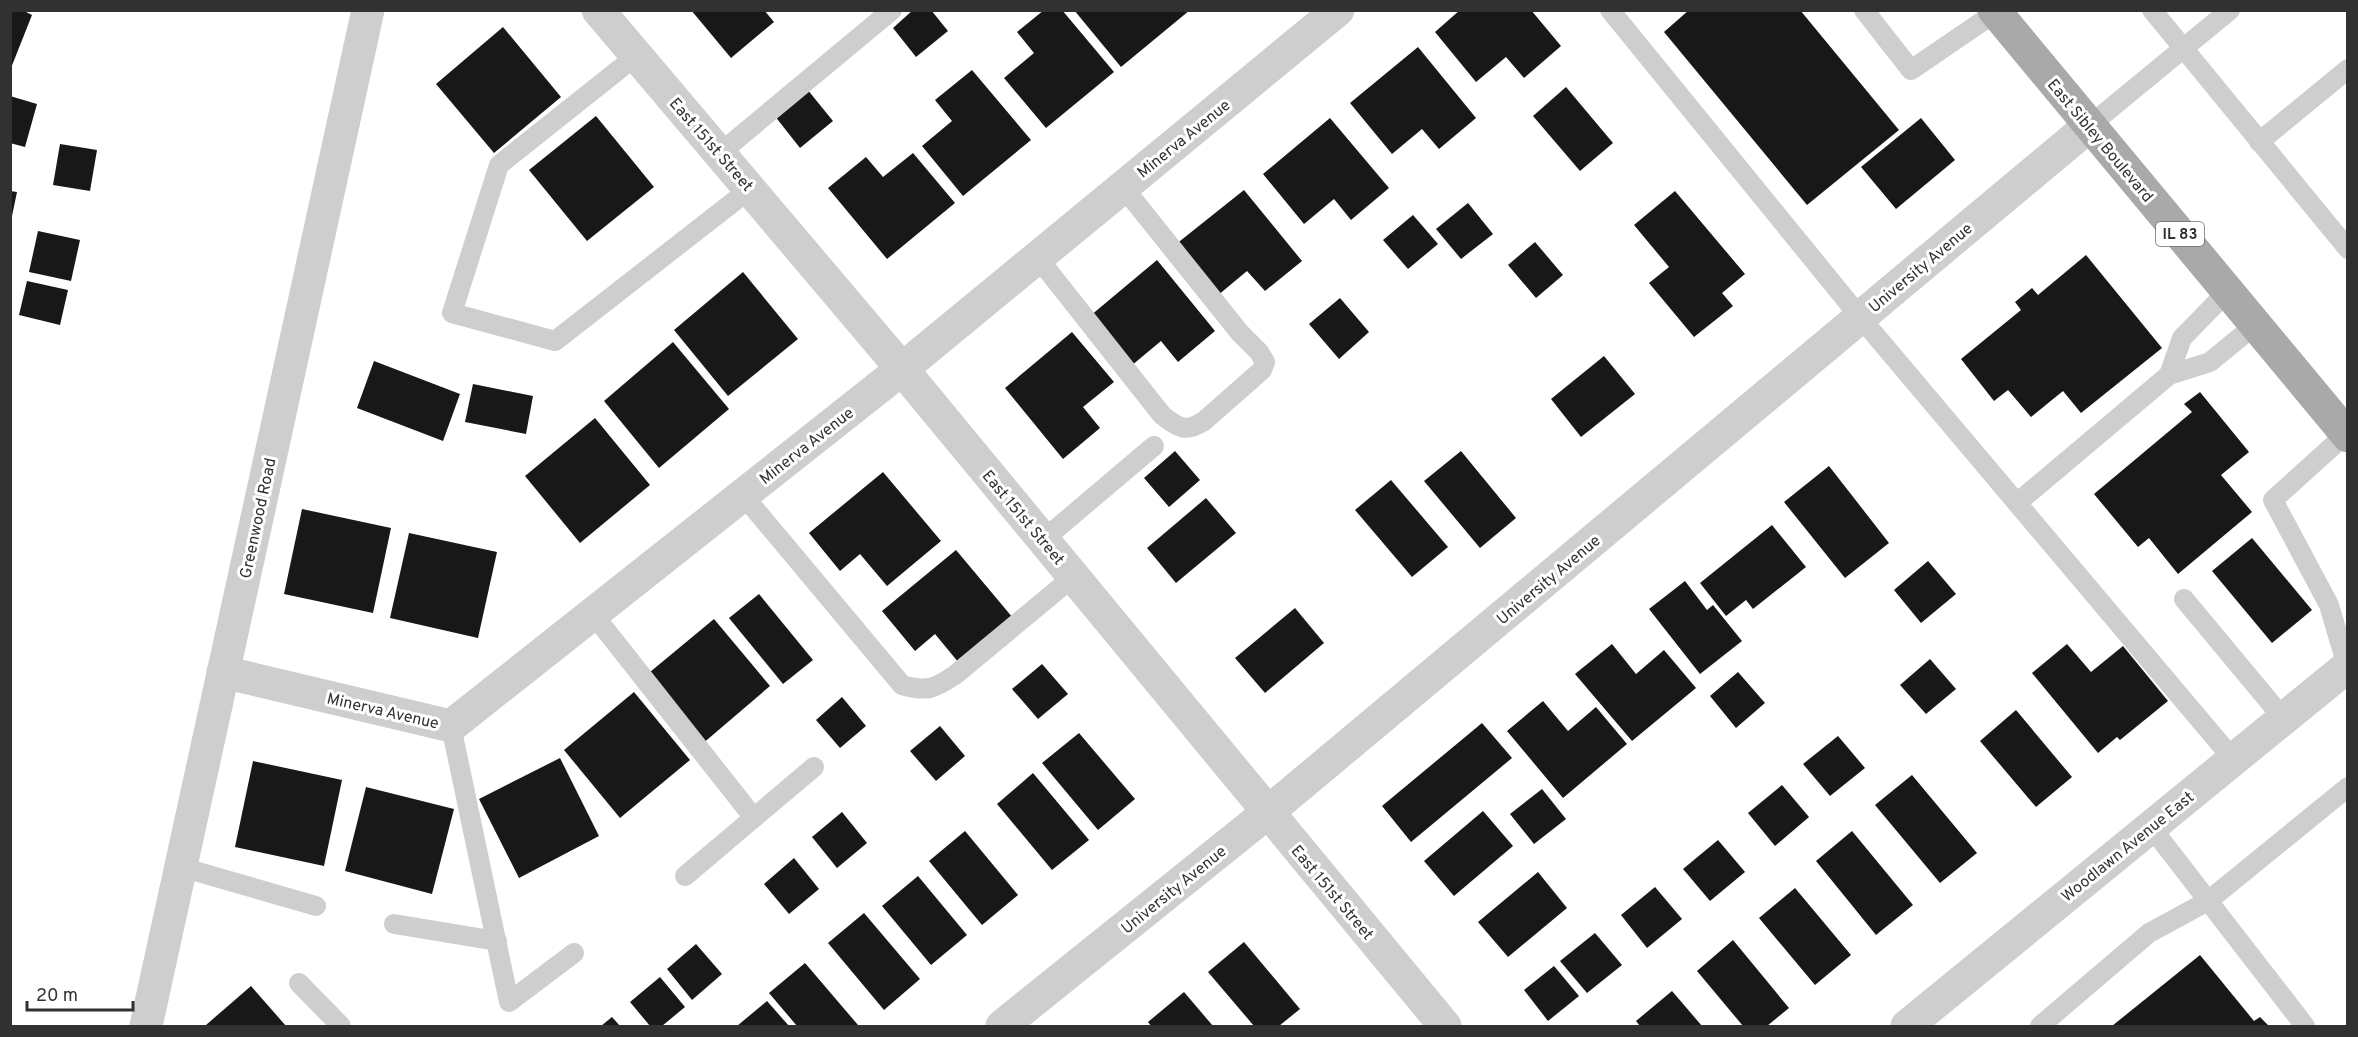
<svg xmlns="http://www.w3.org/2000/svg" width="2358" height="1037" viewBox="0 0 2358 1037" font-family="Overpass,sans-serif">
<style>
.building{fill:#181818}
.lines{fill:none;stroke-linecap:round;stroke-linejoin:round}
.service{stroke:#cecece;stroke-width:20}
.minor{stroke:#cecece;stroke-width:33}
.tertiary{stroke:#cecece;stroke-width:33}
.primary{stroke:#a9a9a9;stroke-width:33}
.labels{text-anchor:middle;stroke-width:6;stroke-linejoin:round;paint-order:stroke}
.shield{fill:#fff;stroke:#6f6f6f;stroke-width:1.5}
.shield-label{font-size:15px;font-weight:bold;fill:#313131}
.street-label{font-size:16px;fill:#313131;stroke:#fff}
</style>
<rect width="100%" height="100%" fill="#fff"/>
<g class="building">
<polygon points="10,10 22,10 32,15 11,68"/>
<polygon points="691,10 764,10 774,22 731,58"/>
<polygon points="913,10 931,10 948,31 916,57 893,28"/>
<polygon points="1044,10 1062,10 1114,72 1046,128 1004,78 1034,53 1017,32"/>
<polygon points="1074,10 1190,10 1121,67"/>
<polygon points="1460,10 1531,10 1561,46 1524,78 1506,57 1476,82 1435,32"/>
<polygon points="1689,10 1800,10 1899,130 1807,205 1664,32"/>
<polygon points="503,27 561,97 494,153 436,84"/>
<polygon points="1418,47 1476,118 1439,149 1422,129 1392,154 1350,103"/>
<polygon points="972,70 1031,140 963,196 922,146 952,121 935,100"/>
<polygon points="1566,87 1613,143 1580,171 1533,116"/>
<polygon points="807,89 833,121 800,148 774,115"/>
<polygon points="10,96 37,104 25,147 10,143"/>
<polygon points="596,116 654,187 587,241 529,170"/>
<polygon points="1330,118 1389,188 1351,220 1334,199 1304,224 1263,174"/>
<polygon points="1921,118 1955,160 1896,209 1861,167"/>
<polygon points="60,144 97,150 90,191 53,185"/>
<polygon points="913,153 955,203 887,259 828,188 866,157 883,177"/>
<polygon points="1244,190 1302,261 1265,291 1247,271 1217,296 1175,245"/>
<polygon points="10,191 17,192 12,216 10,216"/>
<polygon points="1675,191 1745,274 1722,293 1733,306 1694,337 1649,283 1669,267 1634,225"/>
<polygon points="1468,203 1493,234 1461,259 1436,229"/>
<polygon points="1413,215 1438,244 1408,269 1383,240"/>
<polygon points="38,231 80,240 71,281 29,272"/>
<polygon points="1535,242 1563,275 1536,298 1508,265"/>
<polygon points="2086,255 2162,348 2081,413 2063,391 2031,417 2008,390 1994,401 1961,359 2021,310 2015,302 2032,288 2038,295"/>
<polygon points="1157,260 1215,331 1178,362 1161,341 1131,366 1090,316"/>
<polygon points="743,272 798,339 728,396 674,330"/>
<polygon points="27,281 68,290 60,325 19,315"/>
<polygon points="1340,298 1369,332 1339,359 1309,324"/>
<polygon points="1072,332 1114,382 1083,407 1100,428 1063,459 1005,388"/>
<polygon points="673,342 729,409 659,468 604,401"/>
<polygon points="1604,356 1635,394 1581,437 1551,399"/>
<polygon points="374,361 460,394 443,441 357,408"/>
<polygon points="473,384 533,396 526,434 465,422"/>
<polygon points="2200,392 2249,452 2221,475 2252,512 2178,574 2149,538 2138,547 2094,494 2192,412 2184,404"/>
<polygon points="595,418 650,485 580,543 525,476"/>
<polygon points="1175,451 1200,480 1169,507 1144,478"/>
<polygon points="1461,451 1516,518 1480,548 1424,481"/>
<polygon points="1829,466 1889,543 1845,578 1784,502"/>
<polygon points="883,472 941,541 887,586 860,554 840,571 809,533"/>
<polygon points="1391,480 1448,547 1412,577 1355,510"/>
<polygon points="1206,498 1236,533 1176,583 1147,548"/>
<polygon points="302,509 391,528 373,613 284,594"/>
<polygon points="1772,525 1806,567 1753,609 1746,600 1726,616 1700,583"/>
<polygon points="409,533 497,552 478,638 390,618"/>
<polygon points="2252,538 2312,610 2272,643 2212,571"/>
<polygon points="956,550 1013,618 959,663 935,634 915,651 882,611"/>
<polygon points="1928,561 1956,594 1921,623 1894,590"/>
<polygon points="1685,581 1707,610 1713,605 1742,641 1700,674 1649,609"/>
<polygon points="759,594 813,660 783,684 729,618"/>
<polygon points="1295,608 1324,643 1265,693 1235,658"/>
<polygon points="714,619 770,686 701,745 644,677"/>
<polygon points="1612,644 1636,674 1664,650 1696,688 1632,741 1575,674"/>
<polygon points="2067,644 2091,672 2123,646 2168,701 2120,740 2117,737 2098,753 2032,673"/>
<polygon points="1930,659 1956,689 1926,714 1900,685"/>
<polygon points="1042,664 1068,694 1038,719 1012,689"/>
<polygon points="1738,672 1765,703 1736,728 1710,696"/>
<polygon points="634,692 690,760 620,818 564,750"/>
<polygon points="842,697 866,726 840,748 816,720"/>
<polygon points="1543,701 1568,731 1596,707 1627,744 1563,798 1507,731"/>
<polygon points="2016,710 2072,777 2036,807 1980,741"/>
<polygon points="1482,723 1512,758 1411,842 1382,806"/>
<polygon points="940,726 965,756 936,781 910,751"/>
<polygon points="1079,733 1135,799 1098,830 1042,763"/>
<polygon points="1838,736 1865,768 1830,796 1803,764"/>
<polygon points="560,758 599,836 519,878 479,799"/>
<polygon points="253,761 342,780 324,866 235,847"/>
<polygon points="1033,773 1089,840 1052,870 997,804"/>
<polygon points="1912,775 1977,853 1940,883 1875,805"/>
<polygon points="1782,785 1809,817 1775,846 1748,813"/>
<polygon points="366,787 454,809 432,894 345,871"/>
<polygon points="1542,789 1566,819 1534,844 1510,814"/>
<polygon points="1483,811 1513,846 1454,896 1424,861"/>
<polygon points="842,812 867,843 837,868 812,837"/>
<polygon points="965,831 1018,895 982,925 929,861"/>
<polygon points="1852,831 1913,905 1876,935 1816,861"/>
<polygon points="1718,840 1745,872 1710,901 1683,869"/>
<polygon points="794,858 819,889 789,914 764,884"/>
<polygon points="1538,872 1567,908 1508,957 1478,922"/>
<polygon points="918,876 967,935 931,965 882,906"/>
<polygon points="1655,887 1682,919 1647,948 1621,915"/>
<polygon points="1795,888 1851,955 1815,985 1759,918"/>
<polygon points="864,913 920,979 884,1010 828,943"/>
<polygon points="1595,933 1622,965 1587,993 1560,961"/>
<polygon points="1733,940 1789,1008 1767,1026 1743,1026 1697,971"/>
<polygon points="1244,942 1300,1009 1279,1026 1254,1026 1208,972"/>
<polygon points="696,944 722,974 692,1000 667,969"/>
<polygon points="2200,955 2254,1021 2260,1017 2269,1026 2112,1026"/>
<polygon points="805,963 858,1025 857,1026 797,1026 769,993"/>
<polygon points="1554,966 1579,996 1548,1021 1524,990"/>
<polygon points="660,977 685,1007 662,1026 650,1026 630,1002"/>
<polygon points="251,986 286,1026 208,1026 206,1025"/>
<polygon points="1672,991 1702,1026 1640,1026 1636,1021"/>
<polygon points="1184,992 1213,1026 1151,1026 1148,1022"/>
<polygon points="767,1001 789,1026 737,1026"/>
<polygon points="612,1017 620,1026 601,1026"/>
</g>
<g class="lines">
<g class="service">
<polyline points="1610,10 1860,317 2233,759"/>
<polyline points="1864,10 1911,70 1999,10"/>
<polyline points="2152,10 2348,249"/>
<polyline points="636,56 499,165 452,313 555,341 750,189"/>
<polyline points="2089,126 2230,10"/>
<polyline points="2259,142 2348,69"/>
<polyline points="720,153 892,10"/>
<path d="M1038,258L1162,415C1179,428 1185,433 1204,421L1262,370L1265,362L1259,352L1240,333L1123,187"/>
<polyline points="2169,375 2182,338 2227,292"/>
<polyline points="2346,434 2273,500 2329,605 2347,666"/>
<path d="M743,495L902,685C927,692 934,689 955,675L1073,577"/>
<polyline points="2017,503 2169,375 2210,362 2255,325"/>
<polyline points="1043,540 1154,446"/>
<polyline points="2184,599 2283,718"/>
<polyline points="593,614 754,818"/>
<polyline points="451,726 509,1002 574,953"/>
<polyline points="2151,827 2305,1026"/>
<polyline points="181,867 316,906"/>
<polyline points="685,876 814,767"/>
<polyline points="394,924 497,941"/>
<polyline points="299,983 341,1026"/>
<polyline points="2040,1026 2149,933 2208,901 2348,787"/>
</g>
<g class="minor">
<polyline points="598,10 902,369 1445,1026"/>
<polyline points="223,672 451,726 902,369 1338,10"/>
<polyline points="1002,1026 1267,813 2089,126"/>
<polyline points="1907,1026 2348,666"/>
</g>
<polyline class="tertiary" points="146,1026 368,10"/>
<polyline class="primary" points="1994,10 2348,436"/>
</g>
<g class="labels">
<rect class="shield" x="2156" y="222" width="48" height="24" rx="4.5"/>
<g class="shield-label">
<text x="2180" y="239">IL 83</text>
</g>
<g class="street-label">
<text transform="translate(1183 138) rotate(-39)" y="6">Minerva Avenue</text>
<text transform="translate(2101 140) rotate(50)" y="6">East Sibley Boulevard</text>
<text transform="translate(712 144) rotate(49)" y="6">East 151st Street</text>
<text transform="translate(1920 267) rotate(-40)" y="6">University Avenue</text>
<text transform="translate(806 445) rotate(-38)" y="6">Minerva Avenue</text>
<text transform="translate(1024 517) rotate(50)" y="6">East 151st Street</text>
<text transform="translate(257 518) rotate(-78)" y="6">Greenwood Road</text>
<text transform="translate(1548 579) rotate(-40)" y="6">University Avenue</text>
<text transform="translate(383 710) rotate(13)" y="6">Minerva Avenue</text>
<text transform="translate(2127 846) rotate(-39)" y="6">Woodlawn Avenue East</text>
<text transform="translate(1173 889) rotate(-39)" y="6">University Avenue</text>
<text transform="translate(1333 892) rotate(50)" y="6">East 151st Street</text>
</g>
</g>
<rect width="2358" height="1037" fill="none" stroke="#313131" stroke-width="24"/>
<path d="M27 1001v9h106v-9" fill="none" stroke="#313131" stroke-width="3"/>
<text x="36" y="1001" font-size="18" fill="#313131" stroke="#ffffff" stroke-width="4.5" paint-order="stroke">20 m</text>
</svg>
